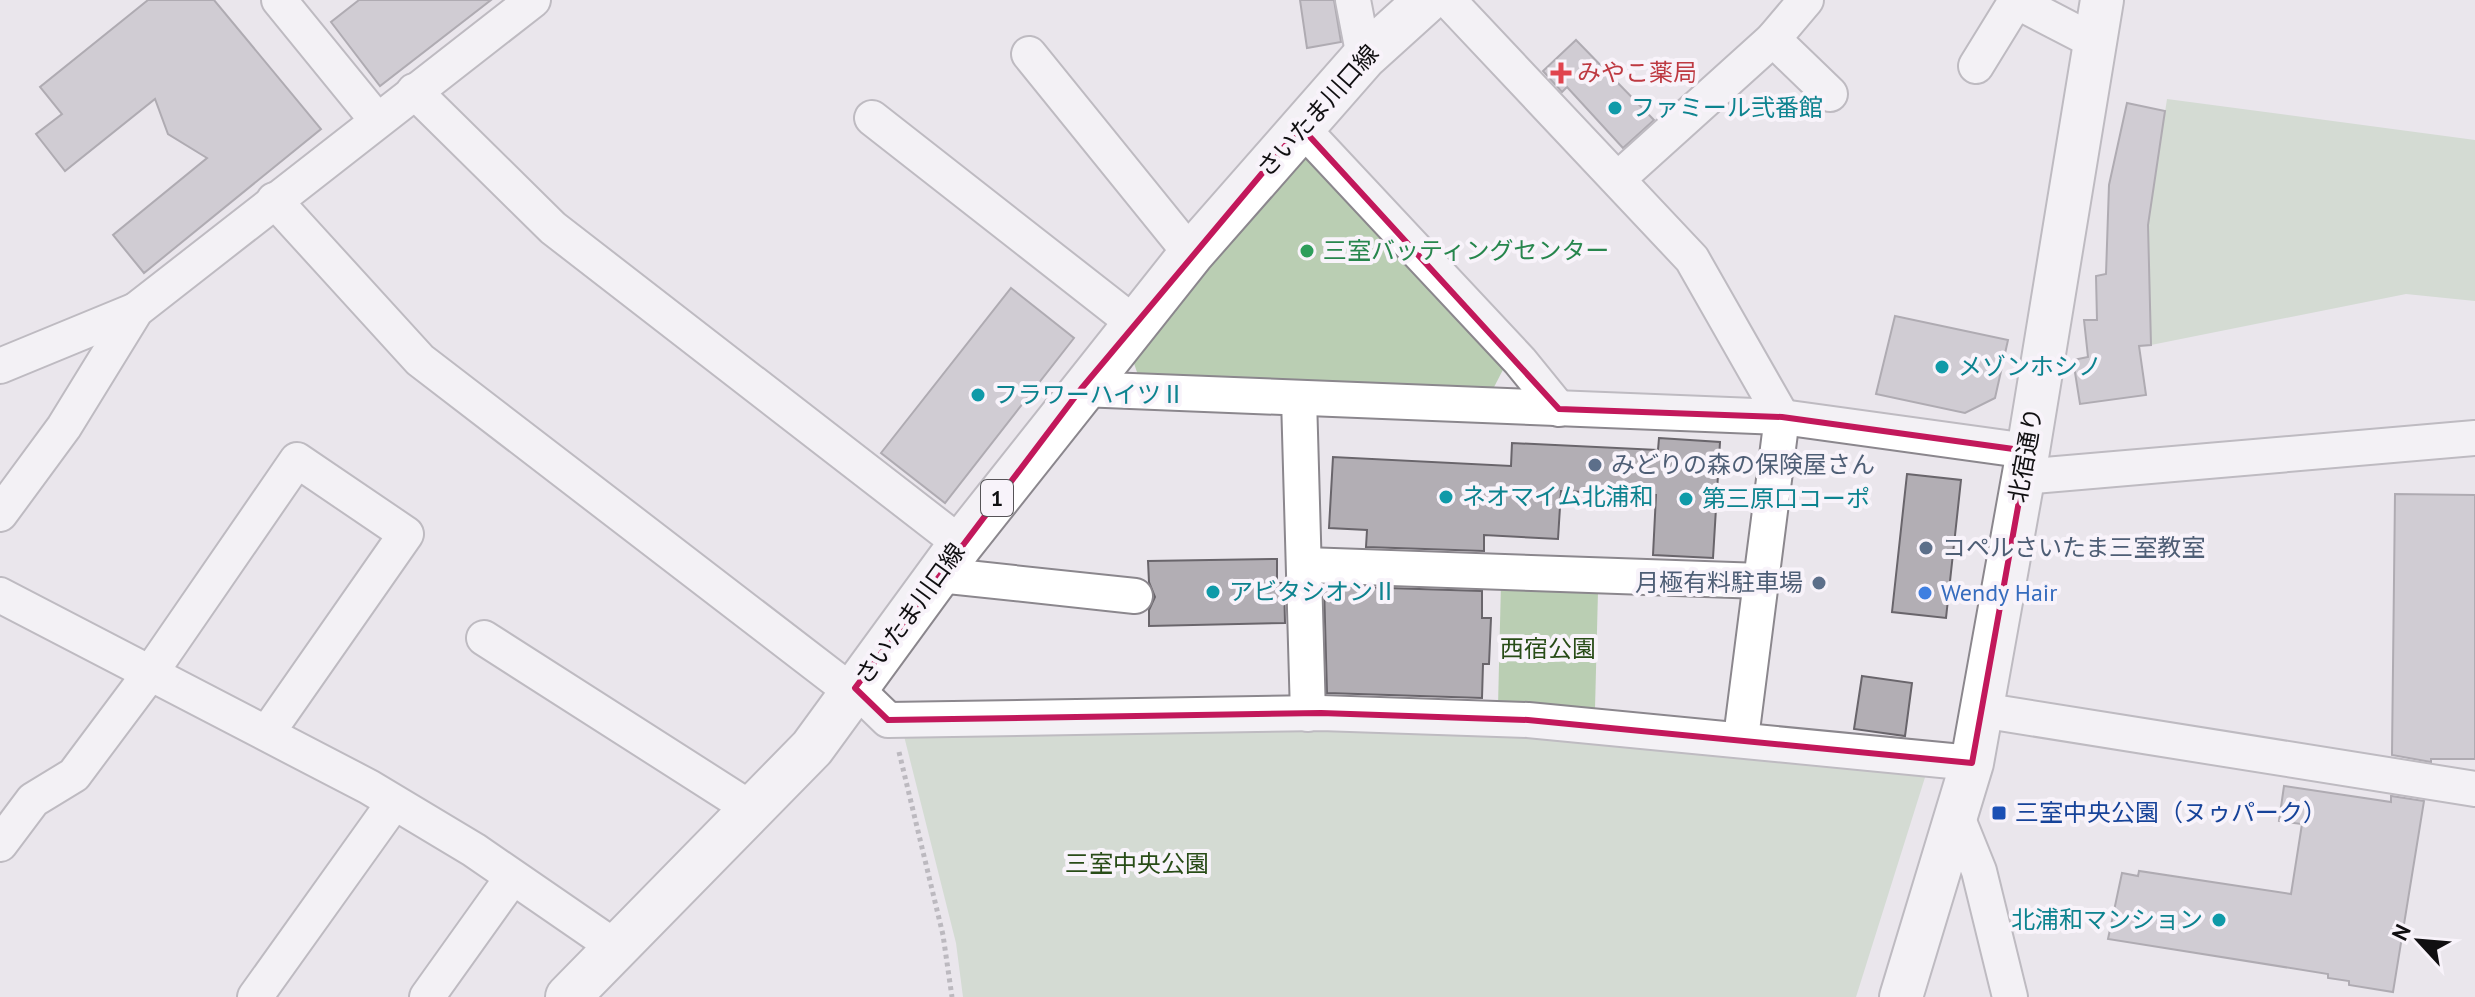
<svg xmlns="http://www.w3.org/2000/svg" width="2475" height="997" viewBox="0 0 2475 997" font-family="'PT Sans','Noto Sans JP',sans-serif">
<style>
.green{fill:#baceb3}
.building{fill:#b2aeb4;stroke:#69656b;stroke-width:2}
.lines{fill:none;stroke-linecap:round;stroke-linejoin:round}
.minor-casing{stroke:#8b878d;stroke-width:38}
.tertiary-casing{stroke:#8b878d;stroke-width:46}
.primary-casing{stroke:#8b878d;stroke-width:48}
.path{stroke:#868488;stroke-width:5;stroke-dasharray:4 4;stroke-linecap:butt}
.minor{stroke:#fff;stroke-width:34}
.tertiary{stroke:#fff;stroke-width:42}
.primary{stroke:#fff;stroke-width:44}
.marked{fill:none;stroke:#c2185b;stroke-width:6;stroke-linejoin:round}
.health-dot{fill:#e0444e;stroke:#f8f3fa;stroke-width:3}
.culture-dot{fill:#0f9aa8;stroke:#f8f3fa;stroke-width:3}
.leisure-dot{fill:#2e9e5b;stroke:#f8f3fa;stroke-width:3}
.service-dot{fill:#5c6f8a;stroke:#f8f3fa;stroke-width:3}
.shop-dot{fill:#3f7fe0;stroke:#f8f3fa;stroke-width:3}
.transit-dot{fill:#1a4fb4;stroke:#f8f3fa;stroke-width:3}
.labels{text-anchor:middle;stroke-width:8;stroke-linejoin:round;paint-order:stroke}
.shield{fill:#f8f3fa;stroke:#565357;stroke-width:2}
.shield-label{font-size:22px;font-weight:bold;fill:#100f11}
.health-label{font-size:24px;fill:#be3a42;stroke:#f8f3fa;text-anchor:start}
.culture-label{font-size:24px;fill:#0d838f;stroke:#f8f3fa;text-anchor:start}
.street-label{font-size:24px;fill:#100f11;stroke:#f8f3fa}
.leisure-label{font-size:24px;fill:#27864d;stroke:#f8f3fa;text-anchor:start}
.service-label{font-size:24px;fill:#4e5e75;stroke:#f8f3fa;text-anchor:start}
.shop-label{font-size:24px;fill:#366cbe;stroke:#f8f3fa;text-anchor:start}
.park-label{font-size:24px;fill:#284c17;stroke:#f8f3fa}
.transit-label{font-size:24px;fill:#164399;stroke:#f8f3fa;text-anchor:start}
</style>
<rect width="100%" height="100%" fill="#eae6ec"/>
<g class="green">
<polygon points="2167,99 2475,140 2475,301 2406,294 2151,345 2148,225"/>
<polygon points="1295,152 1312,153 1507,362 1492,391 1138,375 1129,349"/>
<polygon points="1501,583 1598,591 1595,709 1498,706"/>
<polygon points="902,728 1514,732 1927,771 1856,997 963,997 956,943"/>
</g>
<g class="building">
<polygon points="148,0 214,0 321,129 144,273 113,235 207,158 168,134 155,99 65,171 36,134 62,114 40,87"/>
<polygon points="359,0 491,0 380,86 331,22"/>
<polygon points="1300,0 1334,0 1341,42 1307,48"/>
<polygon points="1576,40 1654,120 1623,148 1567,87 1562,92 1543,71"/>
<polygon points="2127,103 2165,111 2148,225 2151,345 2139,346 2146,395 2080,404 2073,360 2088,357 2084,320 2097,320 2096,276 2106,274 2109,185"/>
<polygon points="1011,288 1074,338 945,503 881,453"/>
<polygon points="1895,316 2008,340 1995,398 1965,413 1876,394"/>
<polygon points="1659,438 1720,442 1713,558 1653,555 1656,495 1561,491 1558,539 1484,535 1484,551 1366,547 1367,530 1329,528 1333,457 1511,466 1512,443 1658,450"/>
<polygon points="1907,474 1961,480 1946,618 1892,612"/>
<polygon points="2395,494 2475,495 2475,759 2431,759 2431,762 2392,755"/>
<polygon points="1277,559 1277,583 1284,583 1285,623 1149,626 1149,610 1155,597 1149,582 1148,561"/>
<polygon points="1324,586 1482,591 1482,618 1491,618 1489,664 1483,664 1482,698 1327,693"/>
<polygon points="1862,676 1912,683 1905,736 1854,729"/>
<polygon points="2284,786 2391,802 2391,796 2424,801 2393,992 2349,985 2349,981 2328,978 2328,974 2108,939 2122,873 2138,876 2139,871 2291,894 2302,824 2279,821"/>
</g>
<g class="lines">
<g class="minor-casing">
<g id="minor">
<polyline points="279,0 376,119"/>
<polyline points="1353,0 1364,57"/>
<polyline points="1448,0 1692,259 1782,417 1741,738"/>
<polyline points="1773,39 1830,94"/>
<polyline points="1029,54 1191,254"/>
<polyline points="1976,66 2016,1 2095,42"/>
<polyline points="414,91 553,228 961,544"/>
<polyline points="872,118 1135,324"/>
<polyline points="1301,127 1520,361 1559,409"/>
<polyline points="1619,178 1773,39 1806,0"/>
<polyline points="274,200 420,360 852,692"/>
<polyline points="0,366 136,310"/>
<polyline points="1081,389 1782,417 2028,451"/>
<polyline points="1299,398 1308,714"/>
<polyline points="2022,477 2475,438"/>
<polyline points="0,514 64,427 136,310 533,0"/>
<polyline points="1305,565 1762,581"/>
<polyline points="939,575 1135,596"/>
<polyline points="0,595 369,787 474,850 615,947"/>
<polyline points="484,638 753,810"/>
<polyline points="855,688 888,720 1321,713 1528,720 1972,763"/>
<polyline points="1981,710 2475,789"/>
<polyline points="1956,814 1979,871 2010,997"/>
<polyline points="0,844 33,800 74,775 151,672 297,460 406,534 267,733"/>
<polyline points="255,997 393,804"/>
<polyline points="427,997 512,878"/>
</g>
</g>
<g class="tertiary-casing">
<polyline id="tertiary" points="1901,997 1972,763 2028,451 2102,0"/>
</g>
<g class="primary-casing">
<polyline id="primary" points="568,997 812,748 961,544 1191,254 1364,57 1427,0"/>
</g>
<polyline class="path" points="899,752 943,935 952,997"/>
<use href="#minor" class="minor"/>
<use href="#tertiary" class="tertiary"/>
<use href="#primary" class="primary"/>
</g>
<path d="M0 0H2475V997H0ZM1301,127L1559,409L1782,417L2028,451L1972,763L1528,720L1321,713L888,720L855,688L1081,389Z" fill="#eae6ec" fill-opacity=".55" fill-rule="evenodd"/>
<path class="marked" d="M1301,127L1559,409L1782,417L2028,451L1972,763L1528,720L1321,713L888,720L855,688L1081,389Z"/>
<path class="health-dot" d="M1557 61h8v8h8v8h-8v8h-8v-8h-8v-8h8z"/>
<g class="culture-dot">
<circle cx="1615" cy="108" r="8"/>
<circle cx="1942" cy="367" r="8"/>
<circle cx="978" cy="395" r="8"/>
<circle cx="1446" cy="497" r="8"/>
<circle cx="1686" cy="499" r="8"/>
<circle cx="1213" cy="592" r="8"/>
<circle cx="2219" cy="920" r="8"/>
</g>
<circle class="leisure-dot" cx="1307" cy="251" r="8"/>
<g class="service-dot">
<circle cx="1595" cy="465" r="8"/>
<circle cx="1926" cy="548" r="8"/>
<circle cx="1819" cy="583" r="8"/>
</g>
<circle class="shop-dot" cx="1925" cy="593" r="8"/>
<rect class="transit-dot" x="1991" y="805" width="16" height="16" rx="4"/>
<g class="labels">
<rect class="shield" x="981" y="480" width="32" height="36" rx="6"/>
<g class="shield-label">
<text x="997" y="506">1</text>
</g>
<g class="health-label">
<text x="1577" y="81">みやこ薬局</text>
</g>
<g class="culture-label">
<text x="1631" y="116">ファミール弐番館</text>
<text x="1958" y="375">メゾンホシノ</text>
<text x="994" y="403">フラワーハイツⅡ</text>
<text x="1462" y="505">ネオマイム北浦和</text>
<text x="1702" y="507">第三原口コーポ</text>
<text x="1229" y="600">アビタシオンⅡ</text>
<text x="2203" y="928" text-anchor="end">北浦和マンション</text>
</g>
<g class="street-label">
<text transform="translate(1318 111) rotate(-48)" y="8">さいたま川口線</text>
<text transform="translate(2026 455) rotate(-80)" y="8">北宿通り</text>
<text transform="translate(910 614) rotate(-54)" y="8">さいたま川口線</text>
</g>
<g class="leisure-label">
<text x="1323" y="259">三室バッティングセンター</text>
</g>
<g class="service-label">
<text x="1611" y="473">みどりの森の保険屋さん</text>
<text x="1942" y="556">コペルさいたま三室教室</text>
<text x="1803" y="591" text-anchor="end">月極有料駐車場</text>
</g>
<g class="shop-label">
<text x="1941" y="601">Wendy Hair</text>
</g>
<g class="park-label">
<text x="1548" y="657">西宿公園</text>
<text x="1137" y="872">三室中央公園</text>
</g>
<g class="transit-label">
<text x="2015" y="821">三室中央公園（ヌゥパーク）</text>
</g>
</g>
<g transform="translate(2419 941) rotate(296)" stroke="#f8f3fa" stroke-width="6" paint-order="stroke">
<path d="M0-6L14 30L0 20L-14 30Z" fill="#100f11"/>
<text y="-12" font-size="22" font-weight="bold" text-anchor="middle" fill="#100f11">N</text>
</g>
</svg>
